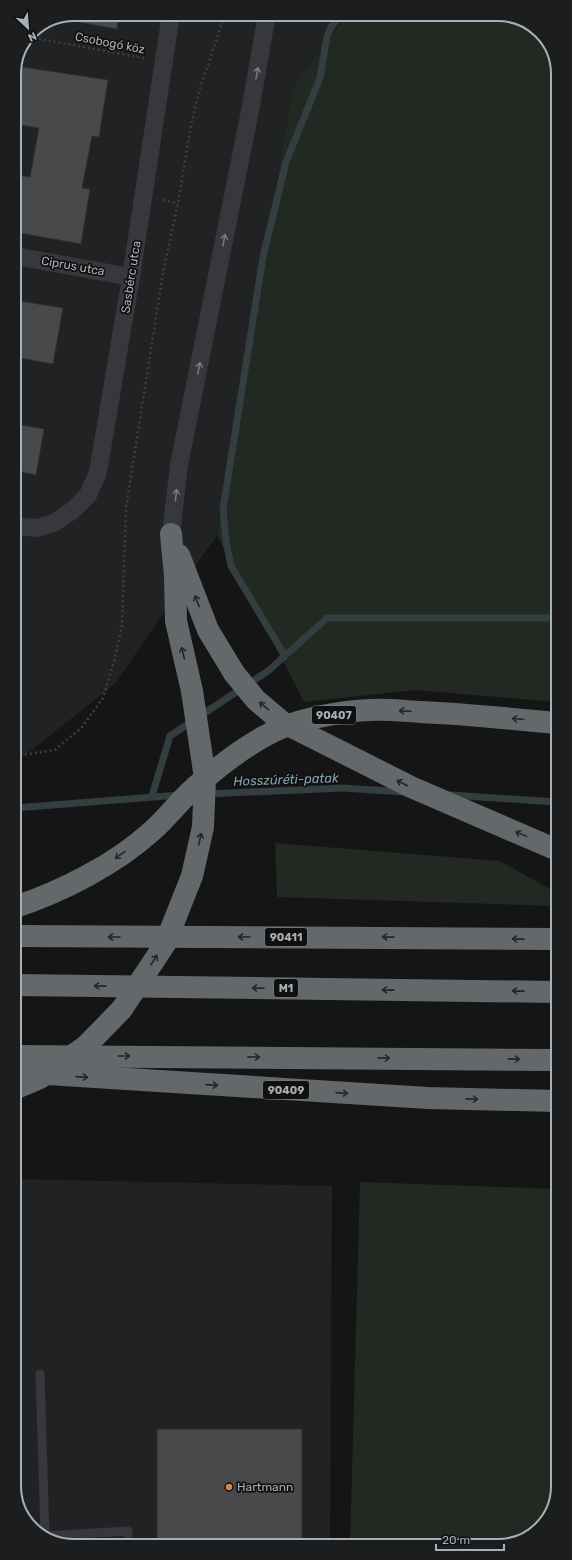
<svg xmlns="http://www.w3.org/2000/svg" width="572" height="1560" viewBox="0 0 572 1560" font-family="Rubik,sans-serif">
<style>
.built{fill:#212223}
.green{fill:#222822}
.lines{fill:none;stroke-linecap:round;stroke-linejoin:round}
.stream{stroke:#323e40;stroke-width:7}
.building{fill:#47494b;stroke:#2f3032}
.path{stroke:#3d3f42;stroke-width:2.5;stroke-dasharray:2 3;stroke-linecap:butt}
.lane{stroke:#36383b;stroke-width:9}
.street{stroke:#36383b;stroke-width:18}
.highway{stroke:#63686b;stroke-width:22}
.highway-bridge{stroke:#63686b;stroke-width:22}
.oneway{stroke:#757a7e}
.oneway2{stroke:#252628}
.poi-dot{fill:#dc8047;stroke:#101011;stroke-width:1.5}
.labels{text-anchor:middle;stroke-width:3.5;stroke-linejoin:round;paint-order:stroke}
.shield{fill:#101011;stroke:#7a8084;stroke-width:1}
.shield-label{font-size:11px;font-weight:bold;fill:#a8b0b5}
.street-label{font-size:12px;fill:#a8b0b5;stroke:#101011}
.poi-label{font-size:12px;fill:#a8b0b5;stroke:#101011;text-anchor:start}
.water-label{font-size:13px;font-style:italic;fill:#83a4ac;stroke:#101011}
.rim{fill:none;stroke:#a8b0b5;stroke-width:2}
</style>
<rect width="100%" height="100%" fill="#151516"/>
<g class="built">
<polygon points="74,14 347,14 293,86 217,535 115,684 15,763 14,70 32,31"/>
<polygon points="16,1179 332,1186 330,1545 70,1546 35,1531 16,1502"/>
</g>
<g class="green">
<polygon points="347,14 502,14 535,27 556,58 557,702 415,690 304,702 217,535 293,86"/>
<polygon points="275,843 500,861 557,893 557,906 277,897"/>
<polygon points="360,1182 558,1189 558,1486 545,1523 514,1544 350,1545"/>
</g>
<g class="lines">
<g class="stream">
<polyline points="285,656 231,566 226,541 223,509 263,257 286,162 320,78 327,37 331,27 342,14"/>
<polyline points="206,794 343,788 405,792"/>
<polyline points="451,795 557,802"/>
<polyline points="152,796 170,736 268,671 327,618 557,618"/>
<polyline points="15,808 179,795"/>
</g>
</g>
<g class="building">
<polygon points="74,14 119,14 117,29 62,19"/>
<polygon points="16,66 108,80 99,137 92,136 82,188 90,189 81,244 14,232 14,175 30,177 39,128 14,124 14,70"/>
<polygon points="14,300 63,308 53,364 15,357"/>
<polygon points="15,424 44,429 36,475 15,471"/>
<rect x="157" y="1429" width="145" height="116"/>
</g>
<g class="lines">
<g class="path">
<polyline points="29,37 144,58"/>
<polyline points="163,200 178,203"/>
<polyline points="15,756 55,750 82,727 103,698 115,658 122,625 126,508 163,273 178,203 191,125 199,92 225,14"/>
</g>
<g class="lane">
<polyline points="40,1374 45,1535"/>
<polyline points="45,1536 128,1531 128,1546"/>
</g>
<g class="street">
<polyline points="14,256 131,277"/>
<polyline points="15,526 37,528 56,522 73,510 88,495 98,472 131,277 171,14"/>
<polyline points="171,534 179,465 250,111 267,14"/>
</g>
<g class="highway">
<polyline points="171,534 175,576 176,621 192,691"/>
<polyline points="179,555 208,630 234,673"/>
<path d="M15,907C61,892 116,864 152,831C169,816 183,796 201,782C225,761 252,741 281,728C305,718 344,711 370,710C387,709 404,711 421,712C467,714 512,719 557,723"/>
<polyline points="15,936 557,939"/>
<polyline points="15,985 557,992"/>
<polyline points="15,1056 557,1060"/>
<polyline points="16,1072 428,1098 557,1101"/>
</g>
<g class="highway-bridge">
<polyline points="234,673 256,700 282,722 411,787 557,850"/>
<polyline points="16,1088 40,1078 86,1046 122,1009 165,944 192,876 203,827 205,778 192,691"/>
</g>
</g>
<defs><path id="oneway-shaft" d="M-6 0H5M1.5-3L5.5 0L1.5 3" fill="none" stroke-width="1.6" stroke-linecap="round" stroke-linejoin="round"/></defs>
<g class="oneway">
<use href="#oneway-shaft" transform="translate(257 73) rotate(-80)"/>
<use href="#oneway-shaft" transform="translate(224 240) rotate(-79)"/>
<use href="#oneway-shaft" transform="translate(199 368) rotate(-79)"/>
<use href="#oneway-shaft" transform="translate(176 495) rotate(-84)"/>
</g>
<g class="oneway2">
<use href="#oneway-shaft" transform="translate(197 601) rotate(-111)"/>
<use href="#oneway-shaft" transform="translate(183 653) rotate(-103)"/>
<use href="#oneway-shaft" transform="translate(264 706) rotate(-139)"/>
<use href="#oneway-shaft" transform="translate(405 711) rotate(-178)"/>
<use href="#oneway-shaft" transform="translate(518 719) rotate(-175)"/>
<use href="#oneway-shaft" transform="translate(402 783) rotate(-153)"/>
<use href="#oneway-shaft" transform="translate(521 834) rotate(-157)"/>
<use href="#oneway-shaft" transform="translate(200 839) rotate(-78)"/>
<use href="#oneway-shaft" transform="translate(120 855) rotate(145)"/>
<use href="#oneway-shaft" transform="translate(114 937) rotate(-180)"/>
<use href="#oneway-shaft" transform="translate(244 937) rotate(-180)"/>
<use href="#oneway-shaft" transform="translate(388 937) rotate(-179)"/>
<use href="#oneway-shaft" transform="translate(518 939) rotate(-179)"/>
<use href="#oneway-shaft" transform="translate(154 960) rotate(-57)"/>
<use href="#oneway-shaft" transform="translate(100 986) rotate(-179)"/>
<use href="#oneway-shaft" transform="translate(258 988) rotate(-179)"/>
<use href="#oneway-shaft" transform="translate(388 990) rotate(-179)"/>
<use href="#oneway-shaft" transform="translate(518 991) rotate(-179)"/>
<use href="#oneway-shaft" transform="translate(124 1056)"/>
<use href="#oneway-shaft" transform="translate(254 1057) rotate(1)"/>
<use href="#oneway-shaft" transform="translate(384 1058) rotate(1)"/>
<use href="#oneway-shaft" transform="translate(514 1059) rotate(1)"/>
<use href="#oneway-shaft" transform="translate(82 1077) rotate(4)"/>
<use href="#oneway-shaft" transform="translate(212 1085) rotate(4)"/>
<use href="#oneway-shaft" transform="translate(342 1093) rotate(4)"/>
<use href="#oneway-shaft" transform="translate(472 1099) rotate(1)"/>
</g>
<circle class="poi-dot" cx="229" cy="1487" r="4"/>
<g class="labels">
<g class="shield">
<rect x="312" y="706" width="44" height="18" rx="3"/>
<rect x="265" y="928" width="42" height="18" rx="3"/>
<rect x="274" y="979" width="24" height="18" rx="3"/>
<rect x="263" y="1081" width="46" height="18" rx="3"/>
</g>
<g class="shield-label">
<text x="334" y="719">90407</text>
<text x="286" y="941">90411</text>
<text x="286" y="992">M1</text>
<text x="286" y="1094">90409</text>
</g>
<g class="street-label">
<text transform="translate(110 43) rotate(11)" y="4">Csobogó köz</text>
<text transform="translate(73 266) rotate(10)" y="4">Ciprus utca</text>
<text transform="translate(131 277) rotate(-81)" y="4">Sasbérc utca</text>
</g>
<g class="poi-label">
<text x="237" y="1491">Hartmann</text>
</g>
<g class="water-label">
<text transform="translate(286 779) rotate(-2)" y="5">Hosszúréti-patak</text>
</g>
</g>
<path d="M0 0H572V1560H0ZM74 21H498A53 53 0 0 1 551 74V1486A53 53 0 0 1 498 1539H74A53 53 0 0 1 21 1486V74A53 53 0 0 1 74 21Z" fill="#1c1d1e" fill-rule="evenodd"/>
<path class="rim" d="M74 21H498A53 53 0 0 1 551 74V1486A53 53 0 0 1 498 1539H74A53 53 0 0 1 21 1486V74A53 53 0 0 1 74 21Z"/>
<g transform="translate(28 28) rotate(154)" stroke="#101011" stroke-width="3" paint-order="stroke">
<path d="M0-3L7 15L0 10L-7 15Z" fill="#a8b0b5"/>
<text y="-6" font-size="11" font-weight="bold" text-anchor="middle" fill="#a8b0b5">N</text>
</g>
<path d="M436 1544v6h68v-6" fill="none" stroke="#a8b0b5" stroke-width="2"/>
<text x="442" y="1544" font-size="12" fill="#a8b0b5" stroke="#101011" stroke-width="3" paint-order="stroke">20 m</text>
</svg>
